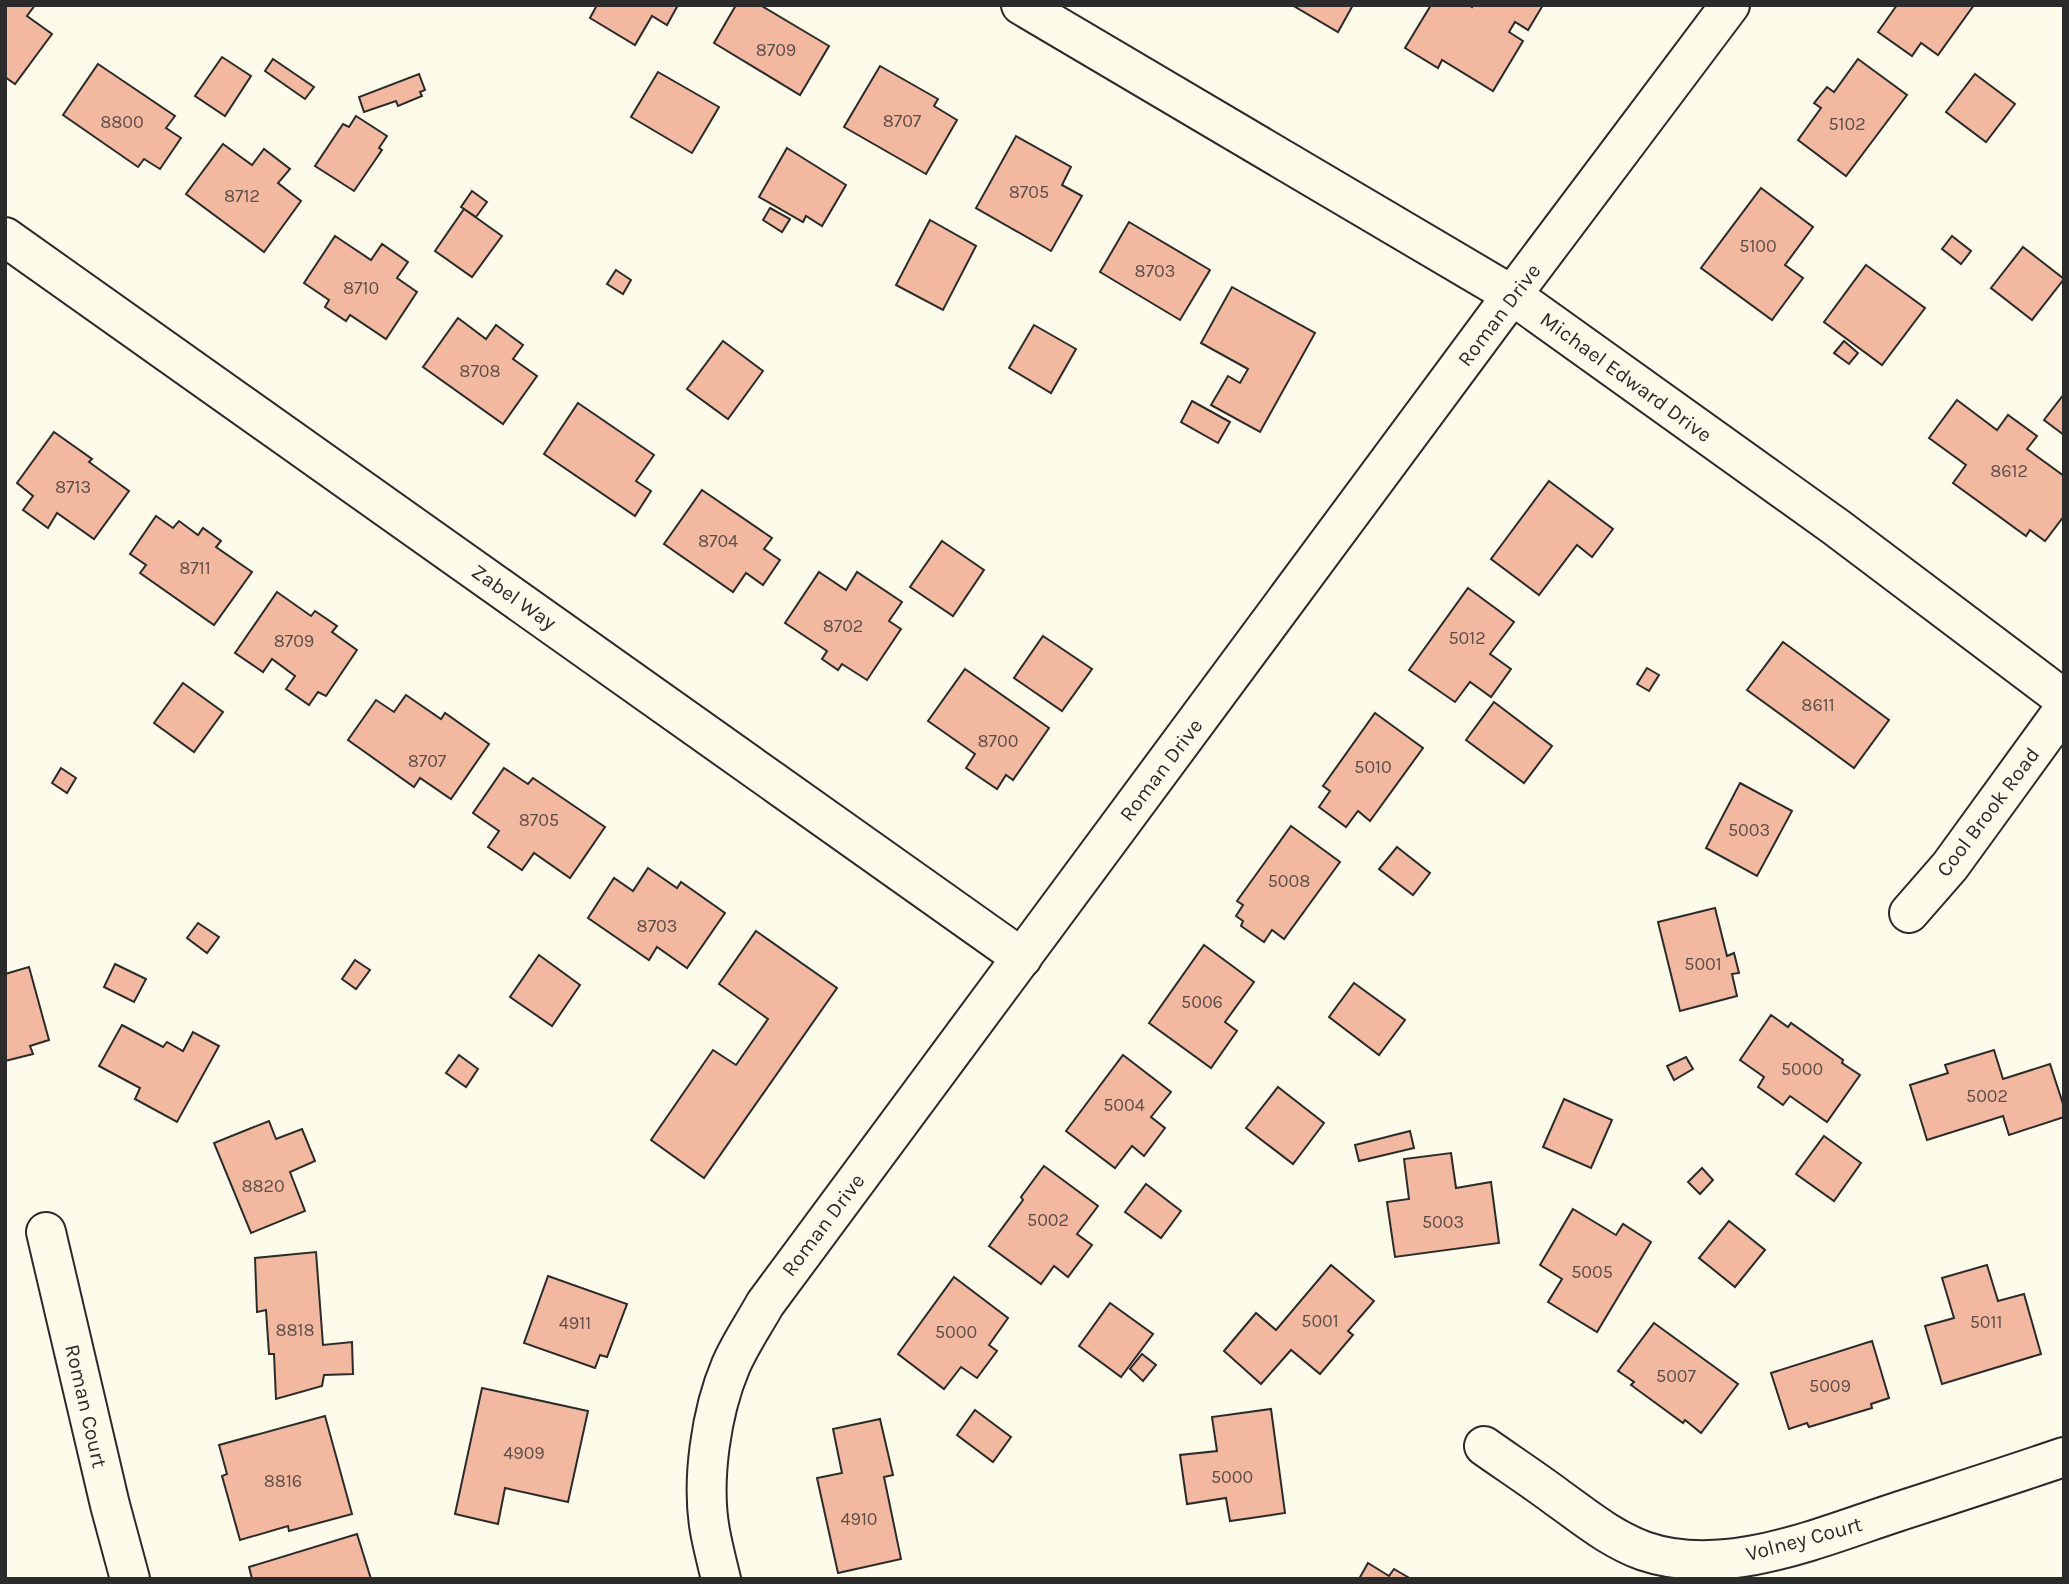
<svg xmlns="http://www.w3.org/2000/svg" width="2069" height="1584" viewBox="0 0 2069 1584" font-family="Karla,sans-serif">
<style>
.building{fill:#f2b8a0;stroke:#2b2b2b;stroke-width:2}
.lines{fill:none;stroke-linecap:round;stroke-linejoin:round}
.minor-casing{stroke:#2b2b2b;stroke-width:42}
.minor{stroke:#fdfbea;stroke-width:38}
.labels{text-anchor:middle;stroke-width:5;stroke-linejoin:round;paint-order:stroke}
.number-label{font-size:18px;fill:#5d4e48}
.street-label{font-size:21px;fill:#2b2b2b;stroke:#fdfbea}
</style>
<rect width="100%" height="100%" fill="#fdfbea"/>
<g class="building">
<polygon points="5,5 35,5 27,16 52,34 15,84 5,77"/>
<polygon points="597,5 678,5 667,25 652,16 635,45 590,18"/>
<polygon points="736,5 760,5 829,46 800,95 714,43"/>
<polygon points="1292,5 1353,5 1338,32"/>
<polygon points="1431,5 1469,5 1472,7 1473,5 1543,5 1528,30 1515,22 1509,32 1523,41 1493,91 1442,60 1438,68 1405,48"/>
<polygon points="1897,5 1974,5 1938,55 1921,43 1912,56 1878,32"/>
<polygon points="222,57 251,76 225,116 195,96"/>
<polygon points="273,59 314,87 305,99 265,71"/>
<polygon points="1858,59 1907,95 1846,176 1798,140 1821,108 1814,103 1827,87 1834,92"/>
<polygon points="98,64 175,116 166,128 181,138 160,169 144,159 138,167 63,115"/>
<polygon points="880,66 938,99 934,106 957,120 926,174 844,127"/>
<polygon points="658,72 719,107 692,153 631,117"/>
<polygon points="419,74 425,90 420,92 422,96 398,106 396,101 364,112 359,97"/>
<polygon points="1975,74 2015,104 1986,142 1946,112"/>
<polygon points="356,116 387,136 379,148 382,150 354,191 315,166 343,124 349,127"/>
<polygon points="1016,136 1071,167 1062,185 1082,196 1051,251 976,208"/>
<polygon points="223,144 252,165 264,149 290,169 278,183 301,201 264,252 186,194"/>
<polygon points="787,148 846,185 822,226 806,216 803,222 759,197"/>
<polygon points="1761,188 1813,227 1785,265 1803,278 1772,320 1701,268"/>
<polygon points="472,191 487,202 476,217 461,207"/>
<polygon points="770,208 790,219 782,232 763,220"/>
<polygon points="464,209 502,236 472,277 435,251"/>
<polygon points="930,220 976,246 943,310 896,285"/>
<polygon points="1129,222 1210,270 1180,320 1100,272"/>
<polygon points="335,236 371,260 382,244 408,262 397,278 417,292 386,339 350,315 346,321 325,307 329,300 304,283"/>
<polygon points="1952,236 1971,251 1961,264 1942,249"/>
<polygon points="2023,247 2064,279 2032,320 1991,288"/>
<polygon points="1866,265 1925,308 1882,365 1824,322"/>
<polygon points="616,270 631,280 623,294 607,284"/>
<polygon points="1232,287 1315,333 1260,432 1211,405 1228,376 1240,383 1248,369 1201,343"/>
<polygon points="458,318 486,339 496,325 523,345 513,359 537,376 503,424 423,367"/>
<polygon points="1034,325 1076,349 1051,393 1009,368"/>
<polygon points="723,341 763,371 728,419 687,389"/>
<polygon points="1844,341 1858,353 1849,364 1834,353"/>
<polygon points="2064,394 2064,435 2044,420"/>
<polygon points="1957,400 1997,430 2008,415 2037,436 2027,449 2064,476 2064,516 2045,541 2030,530 2026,536 1953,483 1966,465 1929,438"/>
<polygon points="1192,401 1230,422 1218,443 1181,422"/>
<polygon points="578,403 654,455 636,481 651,491 635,516 544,454"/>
<polygon points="54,432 92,459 89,462 129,491 94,539 57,513 48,528 23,510 33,496 17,483"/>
<polygon points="1549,481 1613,529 1592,557 1577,545 1539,595 1491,559"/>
<polygon points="702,490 772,538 764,549 780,560 763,585 746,573 733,592 664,544"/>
<polygon points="156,516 173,528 179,521 198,535 203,528 221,541 216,547 252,572 214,625 140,573 146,565 130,554"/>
<polygon points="942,541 984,570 953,616 910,587"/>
<polygon points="819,572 846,590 857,572 902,602 889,621 901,629 867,680 842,664 838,670 822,659 827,651 785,623"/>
<polygon points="1468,588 1514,622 1490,654 1511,669 1491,697 1470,682 1455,702 1409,670"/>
<polygon points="277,592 311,616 315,611 337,626 332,632 357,650 326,696 318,692 309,705 286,689 295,676 272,659 263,672 235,653"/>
<polygon points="1043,636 1092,669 1062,711 1014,678"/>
<polygon points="1783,642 1889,720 1854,768 1747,690"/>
<polygon points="1647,668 1659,675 1649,691 1637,684"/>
<polygon points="965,669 1049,728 1013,780 1006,775 997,789 966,768 975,754 928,721"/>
<polygon points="183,683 223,712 194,752 154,723"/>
<polygon points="406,695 441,719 445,713 489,744 451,799 420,778 414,787 348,740 376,700 394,712"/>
<polygon points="1494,702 1552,746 1524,783 1466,740"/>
<polygon points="1375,713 1423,748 1370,821 1358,811 1346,827 1319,807 1330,791 1323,786"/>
<polygon points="61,768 76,778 67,793 52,783"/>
<polygon points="504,768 528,784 533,778 605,827 570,878 534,853 522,870 488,847 499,831 473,813"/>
<polygon points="1740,783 1792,811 1757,876 1706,848"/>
<polygon points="1291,826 1340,862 1284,939 1272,930 1264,942 1241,926 1243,921 1236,916 1243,905 1237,901"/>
<polygon points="1397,847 1430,873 1413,895 1379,869"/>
<polygon points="648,868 677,888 681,882 725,913 687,968 657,947 649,960 588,918 614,878 633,891"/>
<polygon points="1715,908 1727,956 1734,953 1739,973 1732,974 1737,996 1680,1011 1658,922"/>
<polygon points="198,923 219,937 207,953 187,938"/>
<polygon points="756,931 837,988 704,1178 651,1140 713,1050 736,1065 768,1019 719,984"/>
<polygon points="1204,945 1254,982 1225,1022 1237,1031 1211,1068 1149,1023"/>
<polygon points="539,955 580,985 552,1026 510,997"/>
<polygon points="355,960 370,970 356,989 342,979"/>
<polygon points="115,964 146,979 134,1002 104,987"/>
<polygon points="29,967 49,1040 30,1046 33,1054 5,1061 5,974"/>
<polygon points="1354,983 1405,1020 1379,1055 1329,1017"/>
<polygon points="1771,1015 1788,1027 1791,1023 1843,1060 1842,1063 1860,1075 1827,1122 1790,1096 1783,1105 1758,1087 1764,1077 1740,1060"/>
<polygon points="122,1025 163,1047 167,1042 183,1051 193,1032 219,1046 177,1122 135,1099 140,1088 99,1066"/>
<polygon points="1994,1050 2003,1079 2050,1064 2064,1107 2064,1117 2009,1135 2003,1116 1927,1140 1910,1085 1948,1073 1945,1065"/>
<polygon points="459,1055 478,1069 466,1087 446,1073"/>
<polygon points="1123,1055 1171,1092 1151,1117 1165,1128 1144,1156 1132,1146 1115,1168 1066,1131"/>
<polygon points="1686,1057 1693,1069 1674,1080 1667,1066"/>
<polygon points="1278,1087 1324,1123 1293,1164 1246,1128"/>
<polygon points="1564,1099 1612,1120 1591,1168 1543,1147"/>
<polygon points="269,1121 276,1139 302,1129 315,1161 290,1172 305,1211 251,1233 214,1143"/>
<polygon points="1410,1131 1414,1148 1359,1161 1355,1145"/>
<polygon points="1824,1136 1861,1163 1834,1201 1796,1174"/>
<polygon points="1451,1153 1456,1188 1491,1182 1499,1243 1395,1257 1387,1202 1409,1199 1404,1159"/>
<polygon points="1044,1166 1098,1206 1077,1234 1092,1245 1068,1277 1054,1266 1041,1284 989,1246 1023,1200 1021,1197"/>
<polygon points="1702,1168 1713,1180 1700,1194 1688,1182"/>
<polygon points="1146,1184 1181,1211 1161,1238 1125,1212"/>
<polygon points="1573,1209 1616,1235 1623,1224 1651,1242 1597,1332 1548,1302 1562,1279 1540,1265"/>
<polygon points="1729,1221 1765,1250 1735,1287 1699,1258"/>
<polygon points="316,1252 323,1345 352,1342 353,1374 324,1375 322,1386 276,1399 274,1354 269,1354 266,1310 257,1312 255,1258"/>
<polygon points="1331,1265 1374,1301 1348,1331 1353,1335 1320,1374 1291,1350 1261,1384 1224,1351 1256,1313 1276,1330"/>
<polygon points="1987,1265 1998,1301 2024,1294 2041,1354 1942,1384 1925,1326 1954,1318 1942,1278"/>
<polygon points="548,1276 627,1304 607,1357 600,1355 595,1368 524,1343"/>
<polygon points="954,1277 1008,1318 989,1345 997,1351 977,1378 961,1367 944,1389 898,1354"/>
<polygon points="1110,1303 1153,1334 1121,1377 1079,1346"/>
<polygon points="1654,1323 1738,1384 1701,1433 1685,1420 1683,1423 1631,1385 1634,1382 1618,1371"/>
<polygon points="1872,1341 1889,1398 1871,1404 1872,1408 1809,1427 1807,1423 1789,1429 1771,1373"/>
<polygon points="1142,1354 1156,1365 1143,1381 1130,1369"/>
<polygon points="482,1388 588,1411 568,1502 505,1488 498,1524 455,1514"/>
<polygon points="1271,1409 1285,1513 1230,1521 1226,1498 1187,1504 1180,1455 1217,1451 1212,1417"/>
<polygon points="975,1410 1011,1437 993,1462 957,1435"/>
<polygon points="325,1416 352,1514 289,1531 288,1526 240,1540 222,1476 227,1474 219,1445"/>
<polygon points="880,1419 893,1475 884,1477 901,1559 838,1573 817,1478 842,1473 833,1429"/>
<polygon points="357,1534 371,1579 252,1579 249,1567"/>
<polygon points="1368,1563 1389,1576 1394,1569 1411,1579 1359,1579"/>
</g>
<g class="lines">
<g class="minor-casing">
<g id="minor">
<polyline points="1021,5 1512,295 1836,527 2064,699"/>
<polyline points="5,237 1022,958"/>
<polyline points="1909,913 1950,866 2064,709"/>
<polyline points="46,1232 110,1505 130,1579"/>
<path d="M1484,1446C1508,1463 1534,1480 1558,1498C1586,1518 1611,1539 1644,1551C1725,1579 1820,1537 1897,1512C1952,1494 2008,1476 2064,1457"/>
<path d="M721,1579C717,1563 713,1547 710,1531C701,1481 711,1412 731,1365C740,1344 754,1324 765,1304L1512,295L1730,5"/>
</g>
</g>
<use href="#minor" class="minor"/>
</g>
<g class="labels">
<g class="number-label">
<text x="776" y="56">8709</text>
<text x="902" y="127">8707</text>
<text x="122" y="128">8800</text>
<text x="1847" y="130">5102</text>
<text x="1029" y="198">8705</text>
<text x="242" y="202">8712</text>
<text x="1758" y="252">5100</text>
<text x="1155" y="277">8703</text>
<text x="361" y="294">8710</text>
<text x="480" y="377">8708</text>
<text x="2009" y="477">8612</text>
<text x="73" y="493">8713</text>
<text x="718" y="547">8704</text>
<text x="195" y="574">8711</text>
<text x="843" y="632">8702</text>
<text x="1467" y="644">5012</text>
<text x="294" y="647">8709</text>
<text x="1818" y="711">8611</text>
<text x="998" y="747">8700</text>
<text x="427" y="767">8707</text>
<text x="1373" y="773">5010</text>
<text x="539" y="826">8705</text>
<text x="1749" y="836">5003</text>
<text x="1289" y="887">5008</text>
<text x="657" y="932">8703</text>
<text x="1703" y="970">5001</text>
<text x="1202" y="1008">5006</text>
<text x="1802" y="1075">5000</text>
<text x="1987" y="1102">5002</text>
<text x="1124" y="1111">5004</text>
<text x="263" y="1192">8820</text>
<text x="1048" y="1226">5002</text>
<text x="1443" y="1228">5003</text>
<text x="1592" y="1278">5005</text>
<text x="1320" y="1327">5001</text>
<text x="1986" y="1328">5011</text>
<text x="575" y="1329">4911</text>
<text x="295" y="1336">8818</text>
<text x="956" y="1338">5000</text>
<text x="1676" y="1382">5007</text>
<text x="1830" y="1392">5009</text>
<text x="524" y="1459">4909</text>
<text x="1232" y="1483">5000</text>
<text x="283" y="1487">8816</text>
<text x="859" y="1525">4910</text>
</g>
<g class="street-label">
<text transform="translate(1499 315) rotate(-53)" y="7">Roman Drive</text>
<text transform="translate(1626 377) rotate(36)" y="7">Michael Edward Drive</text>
<text transform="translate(514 597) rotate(35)" y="7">Zabel Way</text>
<text transform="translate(1161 770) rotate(-53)" y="7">Roman Drive</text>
<text transform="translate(1988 812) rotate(-53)" y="7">Cool Brook Road</text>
<text transform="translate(823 1225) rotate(-53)" y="7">Roman Drive</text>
<text transform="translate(86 1406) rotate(77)" y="7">Roman Court</text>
<text transform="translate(1804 1539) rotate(-15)" y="7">Volney Court</text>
</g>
</g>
<rect width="2069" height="1584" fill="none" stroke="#2b2b2b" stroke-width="14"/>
</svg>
